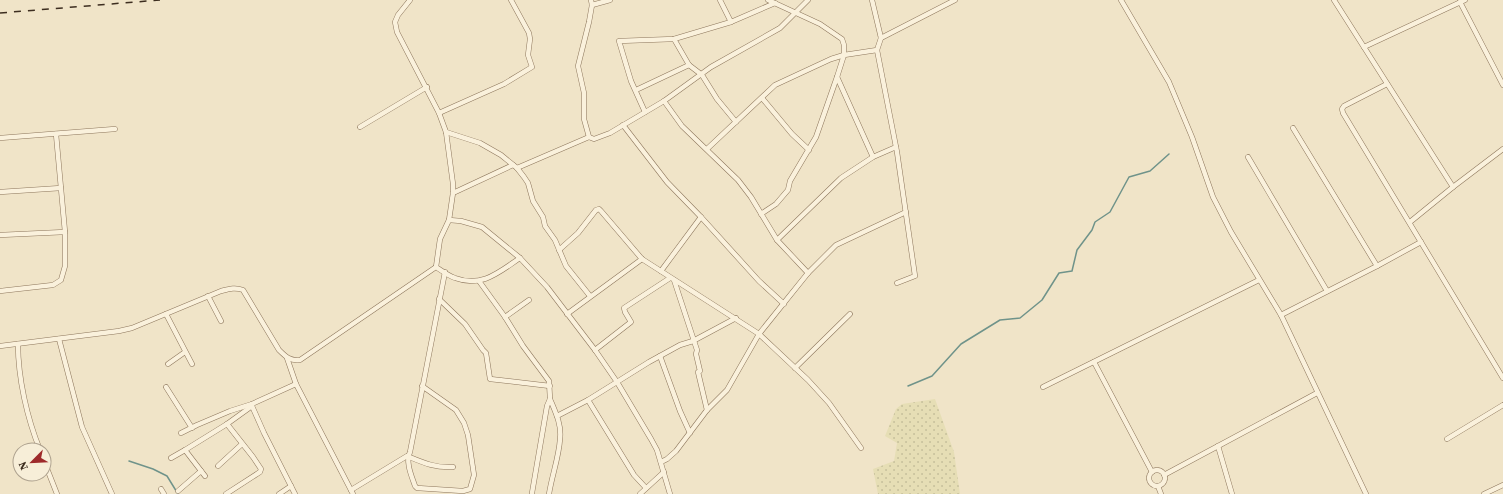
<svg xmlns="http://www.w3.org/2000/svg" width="1503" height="494" viewBox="0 0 1503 494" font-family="'Source Serif 4',serif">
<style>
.farmland{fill:url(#farmland-dots)}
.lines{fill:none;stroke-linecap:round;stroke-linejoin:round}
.stream{stroke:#6f938a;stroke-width:1.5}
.street-casing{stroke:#8d765c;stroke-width:5.5}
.street{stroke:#faf1dc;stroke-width:4.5}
.rail{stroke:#3d2e20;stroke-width:1.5;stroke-dasharray:7 7;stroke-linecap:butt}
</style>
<defs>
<pattern id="farmland-dots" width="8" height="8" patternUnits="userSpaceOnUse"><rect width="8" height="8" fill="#e6deb5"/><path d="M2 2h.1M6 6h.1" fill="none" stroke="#c6bf9b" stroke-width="1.8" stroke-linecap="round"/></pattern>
</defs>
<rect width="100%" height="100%" fill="#f0e4c8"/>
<polygon class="farmland" points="935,399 954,452 960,494 878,494 873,469 894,461 897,443 885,436 896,409 902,404"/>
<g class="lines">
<g class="stream">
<polyline points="908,386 932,376 961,344 1000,320 1020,318 1042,300 1059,273 1072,271 1077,250 1092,230 1095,222 1110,212 1129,177 1150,171 1169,154"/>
<polyline points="129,461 153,469 167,476 178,494"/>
</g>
<g class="street-casing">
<g id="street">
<polyline points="720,0 731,22"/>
<polyline points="872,0 881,38 877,50 897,152 915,276 897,283"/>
<polyline points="1121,0 1169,82 1192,137 1213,197 1231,232 1281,315 1366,494"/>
<polyline points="1334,0 1453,187 1503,149"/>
<polyline points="1460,2 1503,85"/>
<polyline points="592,5 610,0"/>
<polyline points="881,38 955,0"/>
<polyline points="674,39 689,65 702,75 717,99 736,122"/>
<polyline points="1364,47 1465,0"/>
<polyline points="837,77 873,157"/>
<polyline points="1387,84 1344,106 1342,109 1343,113 1503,378"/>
<polyline points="636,90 689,65"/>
<polyline points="762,98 792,134 809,150"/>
<polyline points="664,101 682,126 738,180 751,197 777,240 808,273"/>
<polyline points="645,112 631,81 619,41 674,39 731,22 775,3"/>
<polyline points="439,113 504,84 532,67 528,55 530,39 529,33 511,0"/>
<polyline points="623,125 667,182 701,217 759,281 784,304"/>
<polyline points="360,127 427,87"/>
<polyline points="1293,128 1377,266"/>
<polyline points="446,132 480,143 501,155 517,168 524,177 528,183 533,201 543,217 545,226 555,240 566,266 590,296"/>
<polyline points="589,137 584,119 584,93 578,66 589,22 592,5 591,0"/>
<polyline points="0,138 115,129"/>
<polyline points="707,149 775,85 831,59 844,55 877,50"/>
<polyline points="1248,157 1327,291"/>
<polyline points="517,168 589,137 594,139 610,133 664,101 711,67 780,28 808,0"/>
<polyline points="0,192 61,188"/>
<polyline points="453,193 513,165"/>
<polyline points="761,214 776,204 788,190 790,181 816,137 837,77 844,55 844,45 842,39 820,24 768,0"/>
<polyline points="449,220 461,221 482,227 520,258 547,287 595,350 617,382 651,439 657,450 670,494"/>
<polyline points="1410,222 1453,187"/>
<polyline points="0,235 65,232"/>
<polyline points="777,240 841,178 873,157 896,147"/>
<polyline points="559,250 578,233 596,210 599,209 601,211 642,259 759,334 808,380 829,403 861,448"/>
<path d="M436,267C442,271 449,276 455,278C482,288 499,272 520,258"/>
<polyline points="661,271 701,217"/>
<polyline points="674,280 697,350 696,354 700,371 698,372 707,410"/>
<polyline points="479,281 505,317 523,346 549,381 550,399 547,406 532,493"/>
<polyline points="0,291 53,285 61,280 65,266 65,232 56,134"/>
<polyline points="208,296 221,321"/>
<polyline points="439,299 465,324 483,350 486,353 490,379 550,386"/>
<polyline points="166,314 192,364"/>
<polyline points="567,314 642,259"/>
<polyline points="1281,315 1377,266 1421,242"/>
<polyline points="505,317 529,300"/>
<polyline points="59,339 82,427 112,494"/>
<path d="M18,344C18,378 27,418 40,450"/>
<path d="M0,346L119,331L132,328L221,291C229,289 235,287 243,290L279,350C286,357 290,361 300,360L436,267L440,239L449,220L453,193V184L446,132L439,113L397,32L395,22L398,15L410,0"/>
<polyline points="595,350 631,322 625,312 624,308 670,278"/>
<polyline points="660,356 680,411 690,433"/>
<polyline points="287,358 296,384 353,494"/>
<polyline points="1094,362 1152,472"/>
<polyline points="168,364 185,352"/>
<polyline points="795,368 850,314"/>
<path d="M422,386L456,410L464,423L468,435L474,475L470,489L463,491L417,488L415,486C412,477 405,462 410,452C422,392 433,332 445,272"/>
<polyline points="166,387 192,428"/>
<polyline points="1043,387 1259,280"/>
<polyline points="588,400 634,475 646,488"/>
<polyline points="252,404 252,406 264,433 295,494"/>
<polyline points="557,416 588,400 649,362 680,345 693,341 736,318"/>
<polyline points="181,433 197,425 230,411 252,404 296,384"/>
<polyline points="1447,439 1503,405"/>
<polyline points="1218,446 1232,494"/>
<polyline points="171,458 185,450"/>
<polyline points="44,461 57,494"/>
<polyline points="661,462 667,459 676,451 707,410 727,390 759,334 808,273 836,245 906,212"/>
<polyline points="218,466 242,444"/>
<circle cx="1157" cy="478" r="8"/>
<polyline points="1164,475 1317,393"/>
<polyline points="205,476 185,450 227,424 252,406"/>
<polyline points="1158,486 1161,494"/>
<polyline points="161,489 164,494"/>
<path d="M351,490L407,456C424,463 435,468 453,467"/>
<polyline points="178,491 201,471"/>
<polyline points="226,494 260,472 261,469 253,457 227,424"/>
<polyline points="279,494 291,486"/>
<path d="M549,494C552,475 559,457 560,439C562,425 555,411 550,399"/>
<polyline points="640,494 664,472"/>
<polyline points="1484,494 1503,485"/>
</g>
</g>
<use href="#street" class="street"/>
<polyline class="rail" points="0,13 160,0"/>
</g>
<g transform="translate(32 462) rotate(246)"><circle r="19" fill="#f7eed8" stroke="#ada18e"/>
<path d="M0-3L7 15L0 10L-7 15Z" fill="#9e2a2b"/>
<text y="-6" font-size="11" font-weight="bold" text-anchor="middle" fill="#3d2e20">N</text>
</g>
</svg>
